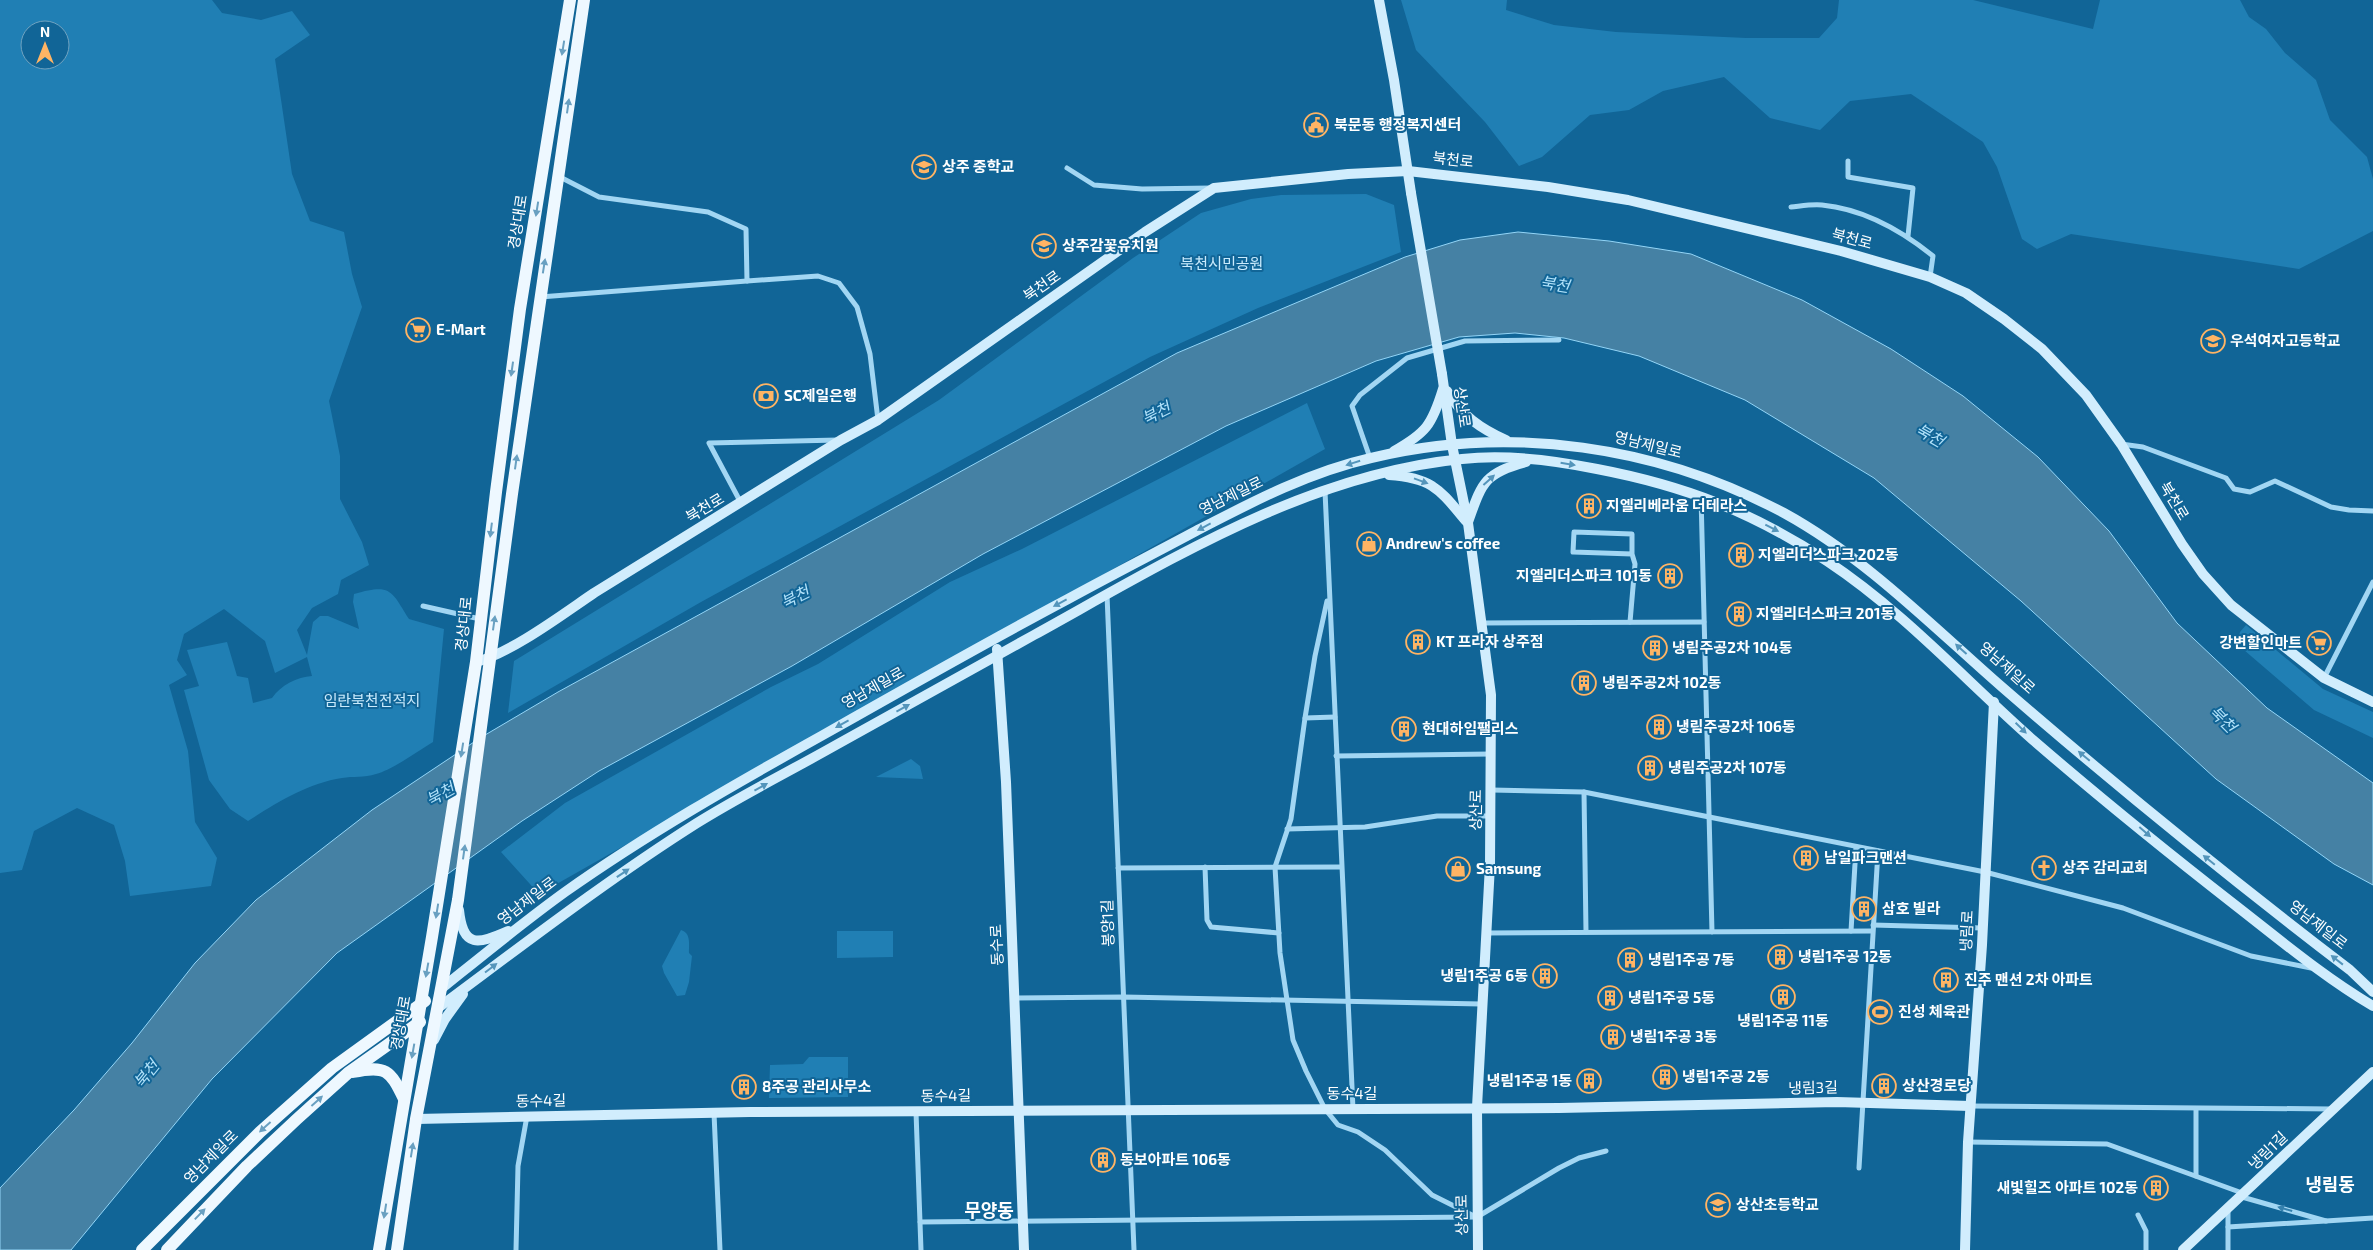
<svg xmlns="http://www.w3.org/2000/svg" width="2373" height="1250" viewBox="0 0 2373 1250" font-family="'Exo 2','Noto Sans KR',sans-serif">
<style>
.green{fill:#207fb4;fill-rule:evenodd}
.water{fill:#4581a4;stroke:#93d5f7}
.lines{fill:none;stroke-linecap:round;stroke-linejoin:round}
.street{stroke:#a2d6f3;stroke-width:5}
.secondary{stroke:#d1edfd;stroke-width:10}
.primary{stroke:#eef8ff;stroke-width:12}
.secondary-bridge{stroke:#d1edfd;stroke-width:10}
.oneway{fill:#69a0c1}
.oneway2{fill:#5495bb}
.oneway3{fill:#3581ae}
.labels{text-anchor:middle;stroke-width:4;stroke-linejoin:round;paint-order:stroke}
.poi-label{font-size:15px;font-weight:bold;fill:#fff;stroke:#116597;text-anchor:start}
.street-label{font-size:15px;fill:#fff;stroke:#116597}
.park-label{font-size:15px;fill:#caebfd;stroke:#116597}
.water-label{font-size:16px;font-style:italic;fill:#b2e2fa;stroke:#116597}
.quarter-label{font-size:18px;font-weight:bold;fill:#fff;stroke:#116597}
</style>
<rect width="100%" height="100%" fill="#116597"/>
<g class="green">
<path d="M0,0H212L222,13L261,20L292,11L310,35L275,59L292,174L310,221L344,232L352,274L362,307L329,401L340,456V499L362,542L369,565L341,580L338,594L312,608L297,630L307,655L313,622L320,616H328L359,629L353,602L354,594C392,583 391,591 409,619L444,629L433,742C418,751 392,770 376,774C364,778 353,776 342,778C308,783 276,803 248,821L230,809L209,780L184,690L199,686L187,650L227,642L237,676L248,678L253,703L272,698C281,685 297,677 312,676L307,657L275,673L265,641L224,609L184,634L177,660L187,675L169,685L188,751L195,822L217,858L211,886L130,896L125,861L114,825L77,808L34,831L22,870L0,873ZM30,30H60V60H30Z"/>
<polygon points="1401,0 1507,0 1506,10 1554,25 1616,32 1746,38 1819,38 1837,18 1839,0 1973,0 2093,29 2100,0 2240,0 2249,17 2266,29 2285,53 2316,80 2330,120 2367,157 2373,179 2373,231 2299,269 2071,234 2037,249 2022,239 1997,167 1983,142 1911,94 1850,101 1820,130 1770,118 1724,77 1663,91 1629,110 1590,115 1542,157 1519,166 1485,122 1416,50"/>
<polygon points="1366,194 1394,205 1401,252 1258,308 1150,357 701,602 508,713 514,661 939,400 1133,258 1201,213 1251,199 1281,195"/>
<polygon points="1307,403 1325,449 539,894 501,852 565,803 771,687 818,664 950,582 1022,549"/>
<polygon points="2246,625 2323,689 2373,712 2373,738 2314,710 2237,644 2240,632"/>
<polygon points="911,759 920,766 923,779 876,777"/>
<path d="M681,930C691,933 689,944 689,953L692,956L689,982L685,995L677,996L664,973L662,966Z"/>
<polygon points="837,931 893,931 893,957 837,958"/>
<polygon points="809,1057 848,1057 848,1097 769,1098 770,1065 803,1064"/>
</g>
<polygon class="water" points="1518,232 1609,241 1691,254 1802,300 1891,349 1963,396 2038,457 2109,531 2177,623 2267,708 2373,783 2373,885 2334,864 2216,779 2021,601 1874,478 1745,400 1639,356 1564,338 1515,333 1459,337 1376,361 1226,426 983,554 792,666 599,771 522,821 337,953 212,1079 71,1250 0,1250 0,1188 74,1110 132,1043 195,963 256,900 372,810 480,738 558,692 1177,353 1405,257 1460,240"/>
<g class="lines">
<g class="street">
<polyline points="1848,161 1848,177 1913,188 1908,236"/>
<polyline points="1067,168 1094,185 1142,189 1211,188"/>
<polyline points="560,177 599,197 708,212 746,229 747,281 818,276 839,283 857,307 870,354 878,420"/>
<path d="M1791,207C1801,206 1812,204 1822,205C1863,209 1902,231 1933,256L1930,277"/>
<polyline points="540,297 747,281"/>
<polyline points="2121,444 2143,447 2226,478 2234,489 2250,492 2275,481 2331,507 2349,510 2373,511"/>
<polyline points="1370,458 1352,406 1360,395 1407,358 1465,341 1559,340"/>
<polyline points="1325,491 1353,1109"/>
<polyline points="1701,496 1712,932"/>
<polyline points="741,503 709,443 838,440"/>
<polyline points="1107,595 1134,1250"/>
<polyline points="423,606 480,619"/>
<polyline points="1630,622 1635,564 1632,554 1573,552 1574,532 1632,534 1632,554"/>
<polyline points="1482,623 1704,622"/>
<polyline points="2324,678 2373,582"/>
<polyline points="1335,717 1305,718 1291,819 1275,867 1280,953 1293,1040 1306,1071 1325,1109 1338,1125 1358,1132 1385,1150 1432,1195 1474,1216"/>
<polyline points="1305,718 1315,656 1327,601"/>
<polyline points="1336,756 1491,754"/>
<polyline points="1492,790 1584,792 1985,872 2123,908 2251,956 2311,968"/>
<polyline points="1584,792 1586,932"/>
<polyline points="1287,829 1365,827 1437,816 1491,816"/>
<polyline points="1205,867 1207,920 1211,927 1279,933"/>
<polyline points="1118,868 1341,867"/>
<polyline points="1873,925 1982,928"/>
<polyline points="1851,931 1856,847"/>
<polyline points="1487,933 1872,931"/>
<polyline points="1015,998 1124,997 1481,1004"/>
<polyline points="1970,1106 2332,1109"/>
<polyline points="2196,1109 2196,1176"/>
<polyline points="916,1112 921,1250"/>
<polyline points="714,1113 720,1250"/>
<polyline points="1968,1142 2107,1144 2245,1194"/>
<polyline points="1859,1168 1878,851"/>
<polyline points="2242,1197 2326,1221"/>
<polyline points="2228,1210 2228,1250"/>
<polyline points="2138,1215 2146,1231 2146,1250"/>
<polyline points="920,1222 1477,1217 1559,1168 1579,1158 1606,1151"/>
<polyline points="2228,1227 2373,1218"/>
<polyline points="516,1250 518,1166 527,1116"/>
</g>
<g class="secondary">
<polyline points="1379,0 1394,80 1411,193"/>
<polyline points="1442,374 1452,445 1468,523 1491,695 1490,865 1477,1107 1478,1250"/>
<path d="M1447,391C1461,415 1481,429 1506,440"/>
<path d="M1394,451C1426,433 1432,425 1443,389"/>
<path d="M1389,475C1433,478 1439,489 1466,521"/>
<path d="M1468,522C1482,483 1484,473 1526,462"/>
<polyline points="997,649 1006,782 1024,1250"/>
<path d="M476,662C511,653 563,614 594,593L841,440L878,420L1145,232L1214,188L1348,174L1408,171L1548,187L1628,200L1841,251L1930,277L1966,293L2004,319L2042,349L2086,395L2121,444L2182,544L2203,574L2231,605L2324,678L2373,702"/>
<path d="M459,910C463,949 478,944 508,931"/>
<path d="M441,989C482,956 522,923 565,892C647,834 735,784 823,735C904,689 985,643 1068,599C1110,576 1153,554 1196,531C1252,502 1309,472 1371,458C1511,424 1658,446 1784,513C1866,558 1932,626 2002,687C2115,785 2231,879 2350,970L2373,992"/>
<path d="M438,1008C523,945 607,880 697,823C742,795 790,771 836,745C902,709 968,671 1034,635C1168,561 1307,474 1462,459C1507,454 1553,460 1597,469C1686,486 1752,512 1827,561C1904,612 1965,680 2033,740C2099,797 2167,852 2235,905C2280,940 2324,977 2373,1006"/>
<polyline points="434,1040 445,1019 463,994"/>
<polyline points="416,1119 750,1112 1559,1108 1837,1102 1970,1106"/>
<polyline points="1965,1250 1968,1142 1982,945 1994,702"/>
<polyline points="2183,1250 2373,1072"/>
</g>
<g class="primary">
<path d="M353,1072C386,1065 390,1070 404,1099"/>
<polyline points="142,1250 260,1132 332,1068 425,1001"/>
<polyline points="167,1250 247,1166 297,1119 348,1073 420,1022"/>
<polyline points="379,1250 432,937 476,662 496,492 520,309 570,0"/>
<polyline points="397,1250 416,1119 458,900 512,494 584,0"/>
</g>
<polyline class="secondary-bridge" points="1411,193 1442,374"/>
</g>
<defs><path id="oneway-solid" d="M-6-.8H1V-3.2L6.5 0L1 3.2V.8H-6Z" transform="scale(1.25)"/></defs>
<g class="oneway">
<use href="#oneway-solid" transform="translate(563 48) rotate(99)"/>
<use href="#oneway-solid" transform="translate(568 106) rotate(-82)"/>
<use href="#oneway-solid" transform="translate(537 209) rotate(99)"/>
<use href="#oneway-solid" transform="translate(544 266) rotate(-81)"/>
<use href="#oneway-solid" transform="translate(512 369) rotate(98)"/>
<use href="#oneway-solid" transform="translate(516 462) rotate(-82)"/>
<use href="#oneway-solid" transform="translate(491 530) rotate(97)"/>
<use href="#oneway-solid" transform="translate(494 623) rotate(-82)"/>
<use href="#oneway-solid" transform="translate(462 750) rotate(99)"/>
<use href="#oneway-solid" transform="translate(464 852) rotate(-82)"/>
<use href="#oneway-solid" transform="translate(437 911) rotate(99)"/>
<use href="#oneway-solid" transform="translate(427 970) rotate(100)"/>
<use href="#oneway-solid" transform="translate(413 1051) rotate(100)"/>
<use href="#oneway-solid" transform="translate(317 1101) rotate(-42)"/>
<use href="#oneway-solid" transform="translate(265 1127) rotate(138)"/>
<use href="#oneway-solid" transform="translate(412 1150) rotate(-81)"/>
<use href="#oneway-solid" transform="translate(385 1211) rotate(99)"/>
<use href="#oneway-solid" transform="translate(200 1214) rotate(-46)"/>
</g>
<g class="oneway2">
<use href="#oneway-solid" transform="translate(1353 463) rotate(163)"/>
<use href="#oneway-solid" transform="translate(1568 464) rotate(9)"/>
<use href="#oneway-solid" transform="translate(1489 480) rotate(-42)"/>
<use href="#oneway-solid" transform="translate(1421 481) rotate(20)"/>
<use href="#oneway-solid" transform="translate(1204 527) rotate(152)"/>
<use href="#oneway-solid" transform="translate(1772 528) rotate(27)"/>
<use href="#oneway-solid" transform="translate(1060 603) rotate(152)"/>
<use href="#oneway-solid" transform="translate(1961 649) rotate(-138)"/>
<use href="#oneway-solid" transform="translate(903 708) rotate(-29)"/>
<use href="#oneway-solid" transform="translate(842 724) rotate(151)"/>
<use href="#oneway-solid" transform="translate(2021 728) rotate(44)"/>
<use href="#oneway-solid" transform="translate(2084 756) rotate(-140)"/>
<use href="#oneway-solid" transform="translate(761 787) rotate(-29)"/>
<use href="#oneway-solid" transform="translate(2145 832) rotate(41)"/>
<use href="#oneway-solid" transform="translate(2209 860) rotate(-141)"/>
<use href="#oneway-solid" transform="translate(623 873) rotate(-34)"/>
<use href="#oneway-solid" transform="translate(2337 960) rotate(-142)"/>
<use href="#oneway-solid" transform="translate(491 968) rotate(-37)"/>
</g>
<use class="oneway3" href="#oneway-solid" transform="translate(2285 1209) rotate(-164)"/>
<defs>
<g id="civic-ring" transform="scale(1.25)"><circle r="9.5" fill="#116597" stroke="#ffb464" stroke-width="1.5"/><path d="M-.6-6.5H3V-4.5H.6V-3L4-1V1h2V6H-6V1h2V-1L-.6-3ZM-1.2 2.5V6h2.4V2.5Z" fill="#ffb464"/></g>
<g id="school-ring" transform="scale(1.25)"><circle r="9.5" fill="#116597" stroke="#ffb464" stroke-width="1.5"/><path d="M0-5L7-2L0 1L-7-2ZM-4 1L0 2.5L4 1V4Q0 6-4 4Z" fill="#ffb464"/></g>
<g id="supermarket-ring" transform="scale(1.25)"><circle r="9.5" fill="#116597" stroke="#ffb464" stroke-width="1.5"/><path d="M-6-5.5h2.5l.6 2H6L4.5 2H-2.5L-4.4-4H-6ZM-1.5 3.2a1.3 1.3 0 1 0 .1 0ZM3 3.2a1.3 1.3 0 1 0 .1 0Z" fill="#ffb464"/></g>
<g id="bank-ring" transform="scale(1.25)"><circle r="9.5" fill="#116597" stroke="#ffb464" stroke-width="1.5"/><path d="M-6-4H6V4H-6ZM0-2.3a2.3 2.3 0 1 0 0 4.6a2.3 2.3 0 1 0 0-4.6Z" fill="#ffb464"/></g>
<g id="building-ring" transform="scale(1.25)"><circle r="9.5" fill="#116597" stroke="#ffb464" stroke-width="1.5"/><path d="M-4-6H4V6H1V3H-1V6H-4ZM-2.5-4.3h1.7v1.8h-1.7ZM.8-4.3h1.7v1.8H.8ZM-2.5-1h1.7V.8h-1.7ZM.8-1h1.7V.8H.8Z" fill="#ffb464"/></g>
<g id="shop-ring" transform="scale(1.25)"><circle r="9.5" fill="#116597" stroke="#ffb464" stroke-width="1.5"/><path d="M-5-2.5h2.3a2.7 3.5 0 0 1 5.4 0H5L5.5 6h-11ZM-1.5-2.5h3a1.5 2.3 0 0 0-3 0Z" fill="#ffb464"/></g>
<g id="church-ring" transform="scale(1.25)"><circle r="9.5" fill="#116597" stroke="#ffb464" stroke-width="1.5"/><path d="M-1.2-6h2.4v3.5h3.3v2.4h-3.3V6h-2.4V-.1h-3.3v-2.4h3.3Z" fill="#ffb464"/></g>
<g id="stadium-ring" transform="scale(1.25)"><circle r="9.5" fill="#116597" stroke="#ffb464" stroke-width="1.5"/><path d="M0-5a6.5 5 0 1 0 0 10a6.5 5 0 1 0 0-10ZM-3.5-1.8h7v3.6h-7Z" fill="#ffb464"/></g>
</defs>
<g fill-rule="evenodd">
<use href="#civic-ring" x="1316" y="125"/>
<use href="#school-ring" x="924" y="167"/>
<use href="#school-ring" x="1044" y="246"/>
<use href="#supermarket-ring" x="418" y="330"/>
<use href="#school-ring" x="2213" y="341"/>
<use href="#bank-ring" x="766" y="396"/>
<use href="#building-ring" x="1589" y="506"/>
<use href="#shop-ring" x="1369" y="544"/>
<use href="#building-ring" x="1741" y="555"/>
<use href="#building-ring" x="1670" y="576"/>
<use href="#building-ring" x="1739" y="614"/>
<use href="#building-ring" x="1418" y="642"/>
<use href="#supermarket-ring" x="2319" y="643"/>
<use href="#building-ring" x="1655" y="648"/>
<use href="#building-ring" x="1584" y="683"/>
<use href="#building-ring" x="1659" y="727"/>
<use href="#building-ring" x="1404" y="729"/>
<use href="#building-ring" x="1650" y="768"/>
<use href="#building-ring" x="1806" y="858"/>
<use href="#church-ring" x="2044" y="868"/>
<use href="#shop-ring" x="1458" y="869"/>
<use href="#building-ring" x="1864" y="909"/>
<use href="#building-ring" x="1780" y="957"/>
<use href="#building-ring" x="1630" y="960"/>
<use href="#building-ring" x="1545" y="976"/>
<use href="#building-ring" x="1946" y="980"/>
<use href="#building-ring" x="1783" y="997"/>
<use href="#building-ring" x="1610" y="998"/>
<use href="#stadium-ring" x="1880" y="1012"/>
<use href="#building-ring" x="1613" y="1037"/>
<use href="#building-ring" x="1665" y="1077"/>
<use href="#building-ring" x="1589" y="1081"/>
<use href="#building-ring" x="1884" y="1086"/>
<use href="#building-ring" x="744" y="1087"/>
<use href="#building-ring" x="1103" y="1160"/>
<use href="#building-ring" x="2156" y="1188"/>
<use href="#school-ring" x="1718" y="1205"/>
</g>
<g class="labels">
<g class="poi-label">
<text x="1334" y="130">북문동 행정복지센터</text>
<text x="942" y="172">상주 중학교</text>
<text x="1062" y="251">상주감꽃유치원</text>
<text x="436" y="335">E-Mart</text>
<text x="2230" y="346">우석여자고등학교</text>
<text x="784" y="401">SC제일은행</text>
<text x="1606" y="511">지엘리베라움 더테라스</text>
<text x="1386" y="549">Andrew's coffee</text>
<text x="1758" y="560">지엘리더스파크 202동</text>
<text x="1652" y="581" text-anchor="end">지엘리더스파크 101동</text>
<text x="1756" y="619">지엘리더스파크 201동</text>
<text x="1436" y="647">KT 프라자 상주점</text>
<text x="2302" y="648" text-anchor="end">강변할인마트</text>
<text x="1672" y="653">냉림주공2차 104동</text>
<text x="1602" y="688">냉림주공2차 102동</text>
<text x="1676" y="732">냉림주공2차 106동</text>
<text x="1422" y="734">현대하임팰리스</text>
<text x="1668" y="773">냉림주공2차 107동</text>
<text x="1824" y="863">남일파크맨션</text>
<text x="2062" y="873">상주 감리교회</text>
<text x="1476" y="874">Samsung</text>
<text x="1882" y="914">삼호 빌라</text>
<text x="1798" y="962">냉림1주공 12동</text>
<text x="1648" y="965">냉림1주공 7동</text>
<text x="1528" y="981" text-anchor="end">냉림1주공 6동</text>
<text x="1964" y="985">진주 맨션 2차 아파트</text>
<text x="1628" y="1003">냉림1주공 5동</text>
<text x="1898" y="1017">진성 체육관</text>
<text x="1783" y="1026" text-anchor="middle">냉림1주공 11동</text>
<text x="1630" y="1042">냉림1주공 3동</text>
<text x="1682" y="1082">냉림1주공 2동</text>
<text x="1572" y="1086" text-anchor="end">냉림1주공 1동</text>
<text x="1902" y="1091">상산경로당</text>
<text x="762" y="1092">8주공 관리사무소</text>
<text x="1120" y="1165">동보아파트 106동</text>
<text x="2138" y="1193" text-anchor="end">새빛힐즈 아파트 102동</text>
<text x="1736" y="1210">상산초등학교</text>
</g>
<g class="street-label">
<text transform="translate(1453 160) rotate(6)" y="5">북천로</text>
<text transform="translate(518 222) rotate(-81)" y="5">경상대로</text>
<text transform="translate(1852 239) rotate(15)" y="5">북천로</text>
<text transform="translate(1042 286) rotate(-35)" y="5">북천로</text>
<text transform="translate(1462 407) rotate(82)" y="5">상산로</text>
<text transform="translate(1648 445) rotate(14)" y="5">영남제일로</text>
<text transform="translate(1231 496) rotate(-26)" y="5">영남제일로</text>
<text transform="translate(2174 501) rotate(59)" y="5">북천로</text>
<text transform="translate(705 508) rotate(-31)" y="5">북천로</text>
<text transform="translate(464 624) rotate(-84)" y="5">경상대로</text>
<text transform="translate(2007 668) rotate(42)" y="5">영남제일로</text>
<text transform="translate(873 688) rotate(-29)" y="5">영남제일로</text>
<text transform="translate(1476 810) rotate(-89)" y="5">상산로</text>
<text transform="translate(527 901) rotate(-37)" y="5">영남제일로</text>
<text transform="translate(1108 923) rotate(-92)" y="5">봉양1길</text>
<text transform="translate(2318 925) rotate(38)" y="5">영남제일로</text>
<text transform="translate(1967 931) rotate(-87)" y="5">냉림로</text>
<text transform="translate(997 945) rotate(-93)" y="5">동수로</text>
<text transform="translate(401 1023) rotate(-80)" y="5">경상대로</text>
<text transform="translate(1813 1088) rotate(-1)" y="5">냉림3길</text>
<text x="1352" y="1099">동수4길</text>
<text transform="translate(946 1096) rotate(-1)" y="5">동수4길</text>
<text transform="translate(541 1101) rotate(-1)" y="5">동수4길</text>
<text transform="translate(2268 1151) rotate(-44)" y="5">냉림1길</text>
<text transform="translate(211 1157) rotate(-45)" y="5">영남제일로</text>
<text transform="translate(1462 1215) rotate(-91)" y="5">상산로</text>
</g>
<g class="park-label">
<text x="1222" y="269">북천시민공원</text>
<text x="372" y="706">임란북천전적지</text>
</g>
<g class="water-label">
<text transform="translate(1555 284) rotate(9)" y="6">북천</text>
<text transform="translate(1156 413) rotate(-27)" y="6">북천</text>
<text transform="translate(1930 435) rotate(30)" y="6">북천</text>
<text transform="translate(795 597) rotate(-27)" y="6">북천</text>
<text transform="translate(2223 719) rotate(45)" y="6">북천</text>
<text transform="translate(440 794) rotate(-29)" y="6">북천</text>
<text transform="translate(146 1074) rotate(-51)" y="6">북천</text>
</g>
<g class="quarter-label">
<text x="2330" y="1191">냉림동</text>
<text x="989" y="1217">무양동</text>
</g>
</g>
<g transform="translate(45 45)"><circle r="24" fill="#116597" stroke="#70a3c1"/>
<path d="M0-4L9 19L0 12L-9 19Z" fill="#ffb464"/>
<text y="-8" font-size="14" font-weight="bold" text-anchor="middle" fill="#ffffff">N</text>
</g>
</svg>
